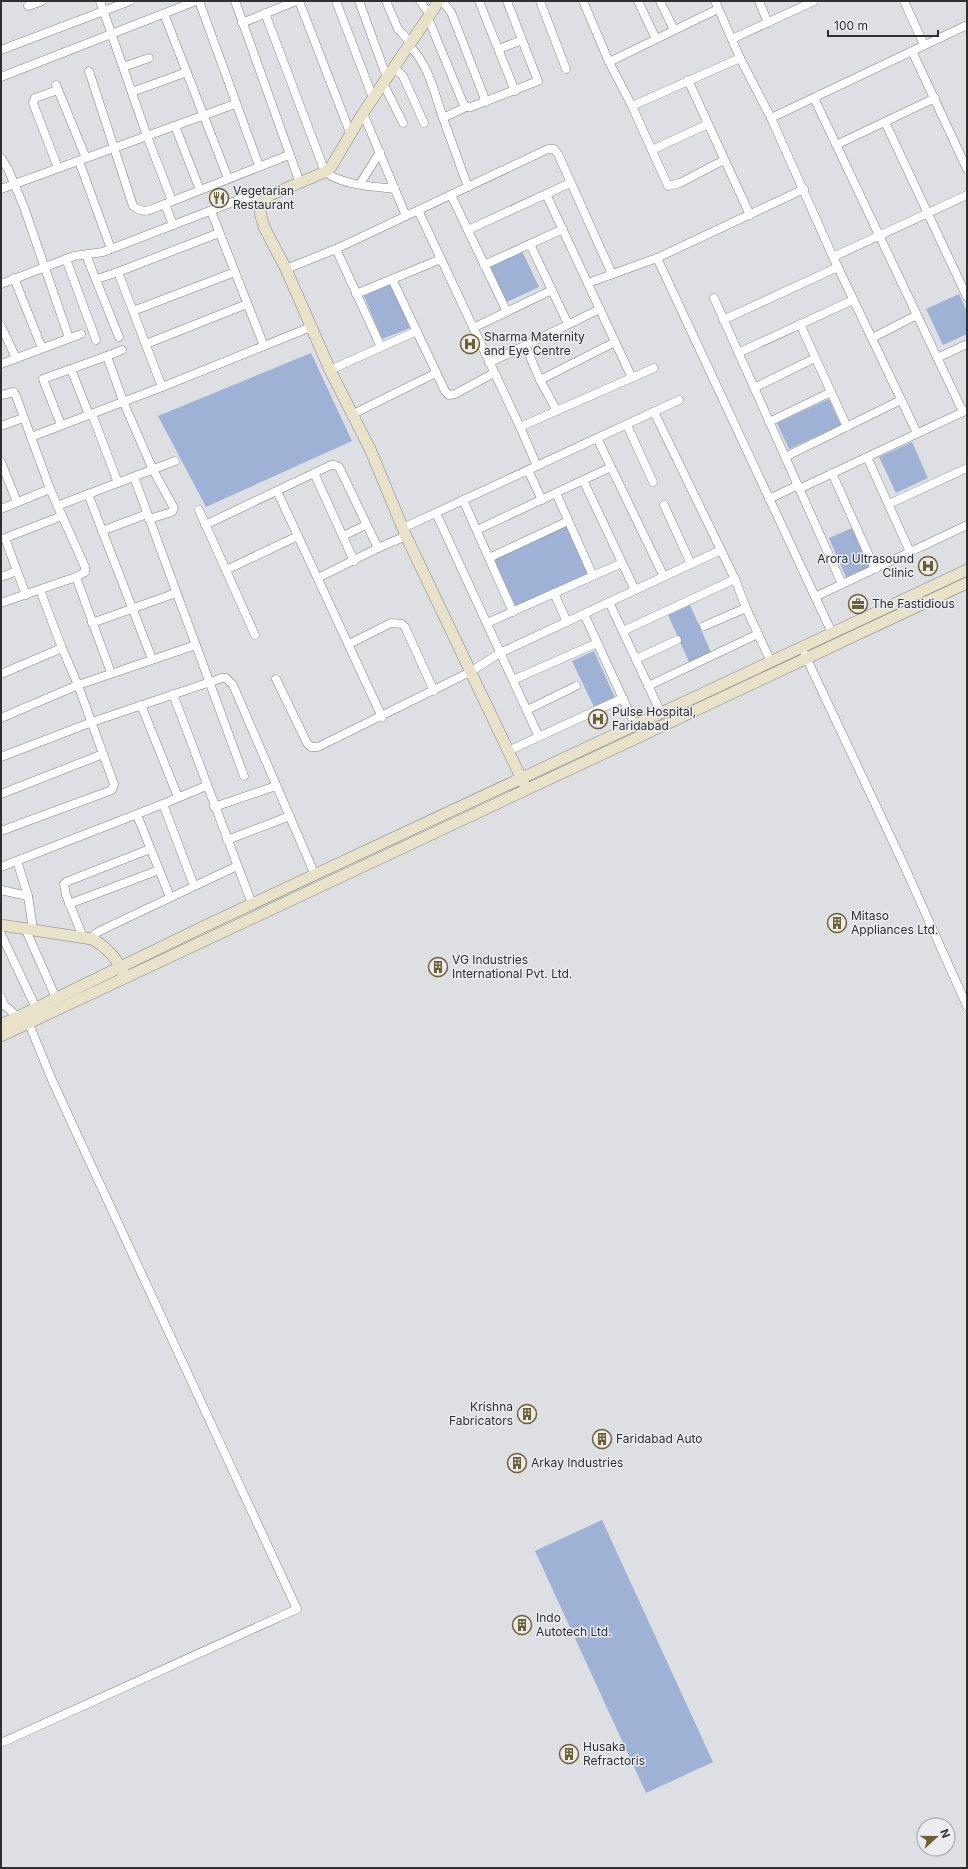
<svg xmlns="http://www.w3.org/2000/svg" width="968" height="1869" viewBox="0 0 968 1869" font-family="Inter,sans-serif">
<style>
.green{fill:#9eb2d5}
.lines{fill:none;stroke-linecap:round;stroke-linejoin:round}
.street-casing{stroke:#828488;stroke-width:9}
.secondary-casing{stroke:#828488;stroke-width:12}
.street{stroke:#fff;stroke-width:8}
.secondary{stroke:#e8e3c8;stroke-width:11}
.labels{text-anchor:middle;stroke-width:3;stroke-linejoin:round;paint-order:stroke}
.poi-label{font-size:12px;fill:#2f3031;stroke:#eaecf0;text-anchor:start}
</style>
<rect width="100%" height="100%" fill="#dddfe3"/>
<g class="green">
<polygon points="522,251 539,287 507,302 490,267"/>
<polygon points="391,284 410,328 382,339 364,296"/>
<polygon points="959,294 967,312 967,334 943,345 926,309"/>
<polygon points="311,353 352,441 206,507 158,416"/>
<polygon points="829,399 841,425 789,449 777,423"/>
<polygon points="912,442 928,478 896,493 879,457"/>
<polygon points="567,526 588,574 516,607 494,559"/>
<polygon points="852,528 869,567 846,577 829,538"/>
<polygon points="690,605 711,652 689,662 668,615"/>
<polygon points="594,651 615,698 594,707 572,661"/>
<polygon points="602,1520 713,1762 646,1793 535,1551"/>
</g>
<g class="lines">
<g class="street-casing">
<g id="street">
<polyline points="100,1 147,136 172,201"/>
<polyline points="199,1 259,166"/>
<polyline points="235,1 300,183"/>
<polyline points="299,1 351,135"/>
<polyline points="336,1 373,98"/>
<polyline points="359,1 387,78"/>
<polyline points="386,1 398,29 411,43"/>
<polyline points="420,1 430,15"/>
<polyline points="442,1 451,12 486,102"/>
<polyline points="479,1 515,91"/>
<polyline points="540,1 566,69"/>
<polyline points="583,1 609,62 632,106 668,186 680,183 724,160"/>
<polyline points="638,1 656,39"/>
<polyline points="660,1 674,30"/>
<polyline points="715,1 740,58 771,118 833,257 917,433"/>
<polyline points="759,1 768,23"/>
<polyline points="904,1 924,45"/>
<polyline points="28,6 42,1"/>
<path d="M265,13L325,172C345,186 371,186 395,189"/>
<polyline points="164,14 228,178"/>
<polyline points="428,18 463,103 466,107 471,107 538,81 507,1"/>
<polyline points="242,23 296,1"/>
<polyline points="732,39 814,1"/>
<path d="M409,46C428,62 435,95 443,118L466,107"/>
<polyline points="499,49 522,40"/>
<polyline points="1,50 130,1"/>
<polyline points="912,51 967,169"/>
<polyline points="609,62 718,9"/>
<polyline points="123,67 149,58"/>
<polyline points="394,68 403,76 424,123"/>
<path d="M89,71L133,206C141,212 146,212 155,208L289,155"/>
<polyline points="1,77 196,1"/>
<polyline points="688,80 750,215"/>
<polyline points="383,83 403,123"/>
<polyline points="56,85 86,158"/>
<polyline points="58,90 35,98 33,103 58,168"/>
<polyline points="132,92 187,72"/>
<polyline points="814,98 963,412"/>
<polyline points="632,106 740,58"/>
<polyline points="363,113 406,216"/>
<polyline points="443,118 468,187"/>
<polyline points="771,118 967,25"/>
<polyline points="885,122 967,297"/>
<polyline points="175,126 200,190"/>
<polyline points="836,145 935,98"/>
<polyline points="652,150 708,124"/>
<polyline points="1,158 8,169 24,207 69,338"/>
<polyline points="79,161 111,249"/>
<polyline points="360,184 380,152"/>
<polyline points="1,189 235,104"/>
<polyline points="546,194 632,378"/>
<polyline points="451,195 507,312"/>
<polyline points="165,204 173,225"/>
<polyline points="418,210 520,427 537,466"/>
<polyline points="213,216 264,346"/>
<polyline points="468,230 570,183"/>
<polyline points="530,244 568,324"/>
<polyline points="336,249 381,347"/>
<polyline points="86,255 119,337"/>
<polyline points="833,257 967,195"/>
<polyline points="657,258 832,633"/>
<polyline points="66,259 96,340"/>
<polyline points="484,265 563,229"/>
<polyline points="286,269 336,249 548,149 554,149 558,154 612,274"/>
<polyline points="14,278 42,348"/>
<polyline points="100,278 118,272"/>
<polyline points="392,279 445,391 449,395 455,394 494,373"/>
<polyline points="588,283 657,258 804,189"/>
<polyline points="1,284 74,256 103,252 246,197 268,196"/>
<polyline points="356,294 441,259"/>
<polyline points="714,298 842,584"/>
<polyline points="133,311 235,272"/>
<polyline points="723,320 838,267"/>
<polyline points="800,324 847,427"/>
<polyline points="1,326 16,358"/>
<polyline points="473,328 552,290"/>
<polyline points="872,338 917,315"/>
<polyline points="146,344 247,304"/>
<polyline points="525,345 540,380 557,411"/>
<polyline points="738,353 853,300"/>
<polyline points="107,356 122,350"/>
<polyline points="937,358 967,344"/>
<polyline points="489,363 600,309"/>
<polyline points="1,364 81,334"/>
<polyline points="71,369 89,415"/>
<polyline points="330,370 417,331"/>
<polyline points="540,380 615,342"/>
<polyline points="162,387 118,272 219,233"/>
<polyline points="754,388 815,358"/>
<polyline points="1,395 14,392 16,396 50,489 85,567 85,572 76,577 1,603"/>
<polyline points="654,412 735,579 746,608 771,662"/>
<polyline points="92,414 118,483"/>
<polyline points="351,415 436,373"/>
<polyline points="769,422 831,392"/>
<polyline points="61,425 43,379 107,356 123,401 153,470 174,508 172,512 149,519"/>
<polyline points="627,425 653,482"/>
<polyline points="1,426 23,418"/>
<polyline points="520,427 654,368"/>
<polyline points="31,437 162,387 311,327"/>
<polyline points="597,438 664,577"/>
<polyline points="785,457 901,400"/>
<polyline points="867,457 910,552"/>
<polyline points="1,462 17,502"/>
<polyline points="528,470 542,500"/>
<polyline points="314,473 354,561"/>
<polyline points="832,473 875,569"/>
<polyline points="134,477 244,776"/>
<polyline points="583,480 635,590"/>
<polyline points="799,489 967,410"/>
<polyline points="277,491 382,717"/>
<polyline points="556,493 593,576"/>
<polyline points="88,494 152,659"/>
<polyline points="769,499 798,485"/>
<polyline points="463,500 513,612"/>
<polyline points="889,504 967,468"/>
<polyline points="664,505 691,564"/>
<polyline points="57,506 175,461"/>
<polyline points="1,509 50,489"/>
<polyline points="199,510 255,635"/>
<polyline points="436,513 539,737"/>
<polyline points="205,525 331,465 335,465 339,467 378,548 318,578"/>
<polyline points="403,528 679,400"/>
<polyline points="477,530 611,467"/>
<polyline points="102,531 147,514"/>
<polyline points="343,536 366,525"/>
<polyline points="378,548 406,536"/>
<polyline points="489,558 568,521"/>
<polyline points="226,570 298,536"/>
<polyline points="17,571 5,538 62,516"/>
<polyline points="1,577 17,571 26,595"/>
<polyline points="76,577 111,673"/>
<polyline points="554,593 567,622"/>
<polyline points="815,597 967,525"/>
<polyline points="609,602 661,713"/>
<polyline points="584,614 635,725"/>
<polyline points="92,623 176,593"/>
<polyline points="487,623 622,563"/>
<polyline points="704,626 746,608"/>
<polyline points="623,631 735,579"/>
<polyline points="349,644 391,623 402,624 405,627 434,691"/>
<polyline points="805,655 902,861 967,1006"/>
<polyline points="636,659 677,640"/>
<polyline points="1,674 62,648"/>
<polyline points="276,679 307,743 311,747 318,747 470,672 500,653 721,550"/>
<polyline points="513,680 597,643"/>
<polyline points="648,686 758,634"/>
<polyline points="173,694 252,904"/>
<polyline points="141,705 178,797"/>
<polyline points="527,710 576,686"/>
<polyline points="1,718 78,685 196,645"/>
<polyline points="508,751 623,698"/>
<polyline points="1,757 92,722 222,678 226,678 233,685 315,875"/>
<polyline points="1,794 103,754"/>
<polyline points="214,807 276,786"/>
<polyline points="137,815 170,897"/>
<polyline points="1,831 112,790 114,784 78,685 62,648 40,590"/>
<polyline points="227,840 290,816"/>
<polyline points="17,861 28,896 33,929"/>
<polyline points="1,867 163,804"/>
<polyline points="194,886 163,804 206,786"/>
<polyline points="1,890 28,896"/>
<polyline points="69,904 159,870"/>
<polyline points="25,928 56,998"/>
<polyline points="1,934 36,1008"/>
<polyline points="83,937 66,895 64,884 66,882 150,849"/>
<polyline points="92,939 96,933 106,928 237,866"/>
<polyline points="1,997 4,1005 18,1017"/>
<polyline points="1,1743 297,1609 80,1141 52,1080 27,1019"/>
</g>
</g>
<g class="secondary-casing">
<g id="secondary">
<polyline points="439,1 363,113 331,167 325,172 268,196 261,202 260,212 264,227 286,269 330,370 370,449 406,536 524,784"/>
<path d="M1,925L92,939C107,947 116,957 123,972"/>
<polyline points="1,1025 207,925 967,570"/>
<polyline points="1,1036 967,583"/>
</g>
</g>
<use href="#street" class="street"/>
<use href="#secondary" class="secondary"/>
</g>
<defs>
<g id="restaurant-ring" transform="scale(1)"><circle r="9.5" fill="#eaecf0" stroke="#6d622f" stroke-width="1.5"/><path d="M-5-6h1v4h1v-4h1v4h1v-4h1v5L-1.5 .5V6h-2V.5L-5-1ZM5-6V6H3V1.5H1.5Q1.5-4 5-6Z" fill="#6d622f"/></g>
<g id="hospital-ring" transform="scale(1)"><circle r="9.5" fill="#eaecf0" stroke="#6d622f" stroke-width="1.5"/><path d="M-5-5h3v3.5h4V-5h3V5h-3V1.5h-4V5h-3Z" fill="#6d622f"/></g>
<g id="office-ring" transform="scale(1)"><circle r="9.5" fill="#eaecf0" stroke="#6d622f" stroke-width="1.5"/><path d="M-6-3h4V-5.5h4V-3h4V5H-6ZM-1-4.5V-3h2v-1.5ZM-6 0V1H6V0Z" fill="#6d622f"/></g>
<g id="building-ring" transform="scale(1)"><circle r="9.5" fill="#eaecf0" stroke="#6d622f" stroke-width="1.5"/><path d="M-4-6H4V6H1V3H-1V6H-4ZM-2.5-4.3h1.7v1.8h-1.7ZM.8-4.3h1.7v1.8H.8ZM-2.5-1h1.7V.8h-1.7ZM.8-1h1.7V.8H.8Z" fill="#6d622f"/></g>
</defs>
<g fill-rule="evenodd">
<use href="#restaurant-ring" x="219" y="198"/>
<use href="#hospital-ring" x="470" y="344"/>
<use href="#hospital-ring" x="928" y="566"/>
<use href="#office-ring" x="858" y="604"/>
<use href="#hospital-ring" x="598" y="719"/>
<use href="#building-ring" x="837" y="923"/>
<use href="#building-ring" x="438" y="967"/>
<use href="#building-ring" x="527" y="1414"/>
<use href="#building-ring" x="602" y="1439"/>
<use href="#building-ring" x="517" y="1463"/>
<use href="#building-ring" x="522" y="1625"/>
<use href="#building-ring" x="569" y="1754"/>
</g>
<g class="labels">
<g class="poi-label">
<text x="233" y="195">Vegetarian<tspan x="233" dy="14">Restaurant</tspan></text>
<text x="484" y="341">Sharma Maternity<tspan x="484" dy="14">and Eye Centre</tspan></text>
<text x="914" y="563" text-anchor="end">Arora Ultrasound<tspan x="914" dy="14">Clinic</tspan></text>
<text x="872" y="608">The Fastidious</text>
<text x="612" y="716">Pulse Hospital,<tspan x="612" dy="14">Faridabad</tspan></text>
<text x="851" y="920">Mitaso<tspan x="851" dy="14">Appliances Ltd.</tspan></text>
<text x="452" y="964">VG Industries<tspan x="452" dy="14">International Pvt. Ltd.</tspan></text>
<text x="513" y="1411" text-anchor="end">Krishna<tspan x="513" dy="14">Fabricators</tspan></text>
<text x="616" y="1443">Faridabad Auto</text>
<text x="531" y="1467">Arkay Industries</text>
<text x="536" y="1622">Indo<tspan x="536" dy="14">Autotech Ltd.</tspan></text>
<text x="583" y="1751">Husaka<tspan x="583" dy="14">Refractoris</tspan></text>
</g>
</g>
<rect width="968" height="1869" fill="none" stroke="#2f3031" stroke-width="4"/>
<g transform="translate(936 1837) rotate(69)"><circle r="19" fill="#eaecf0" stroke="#9fa1a4"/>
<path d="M0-3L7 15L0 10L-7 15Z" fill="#6d622f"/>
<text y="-6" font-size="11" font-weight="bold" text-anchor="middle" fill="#2f3031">N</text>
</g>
<path d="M828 30v6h110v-6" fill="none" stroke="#2f3031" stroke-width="2"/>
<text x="834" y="30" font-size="12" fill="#2f3031" stroke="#eaecf0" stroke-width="3" paint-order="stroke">100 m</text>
</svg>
